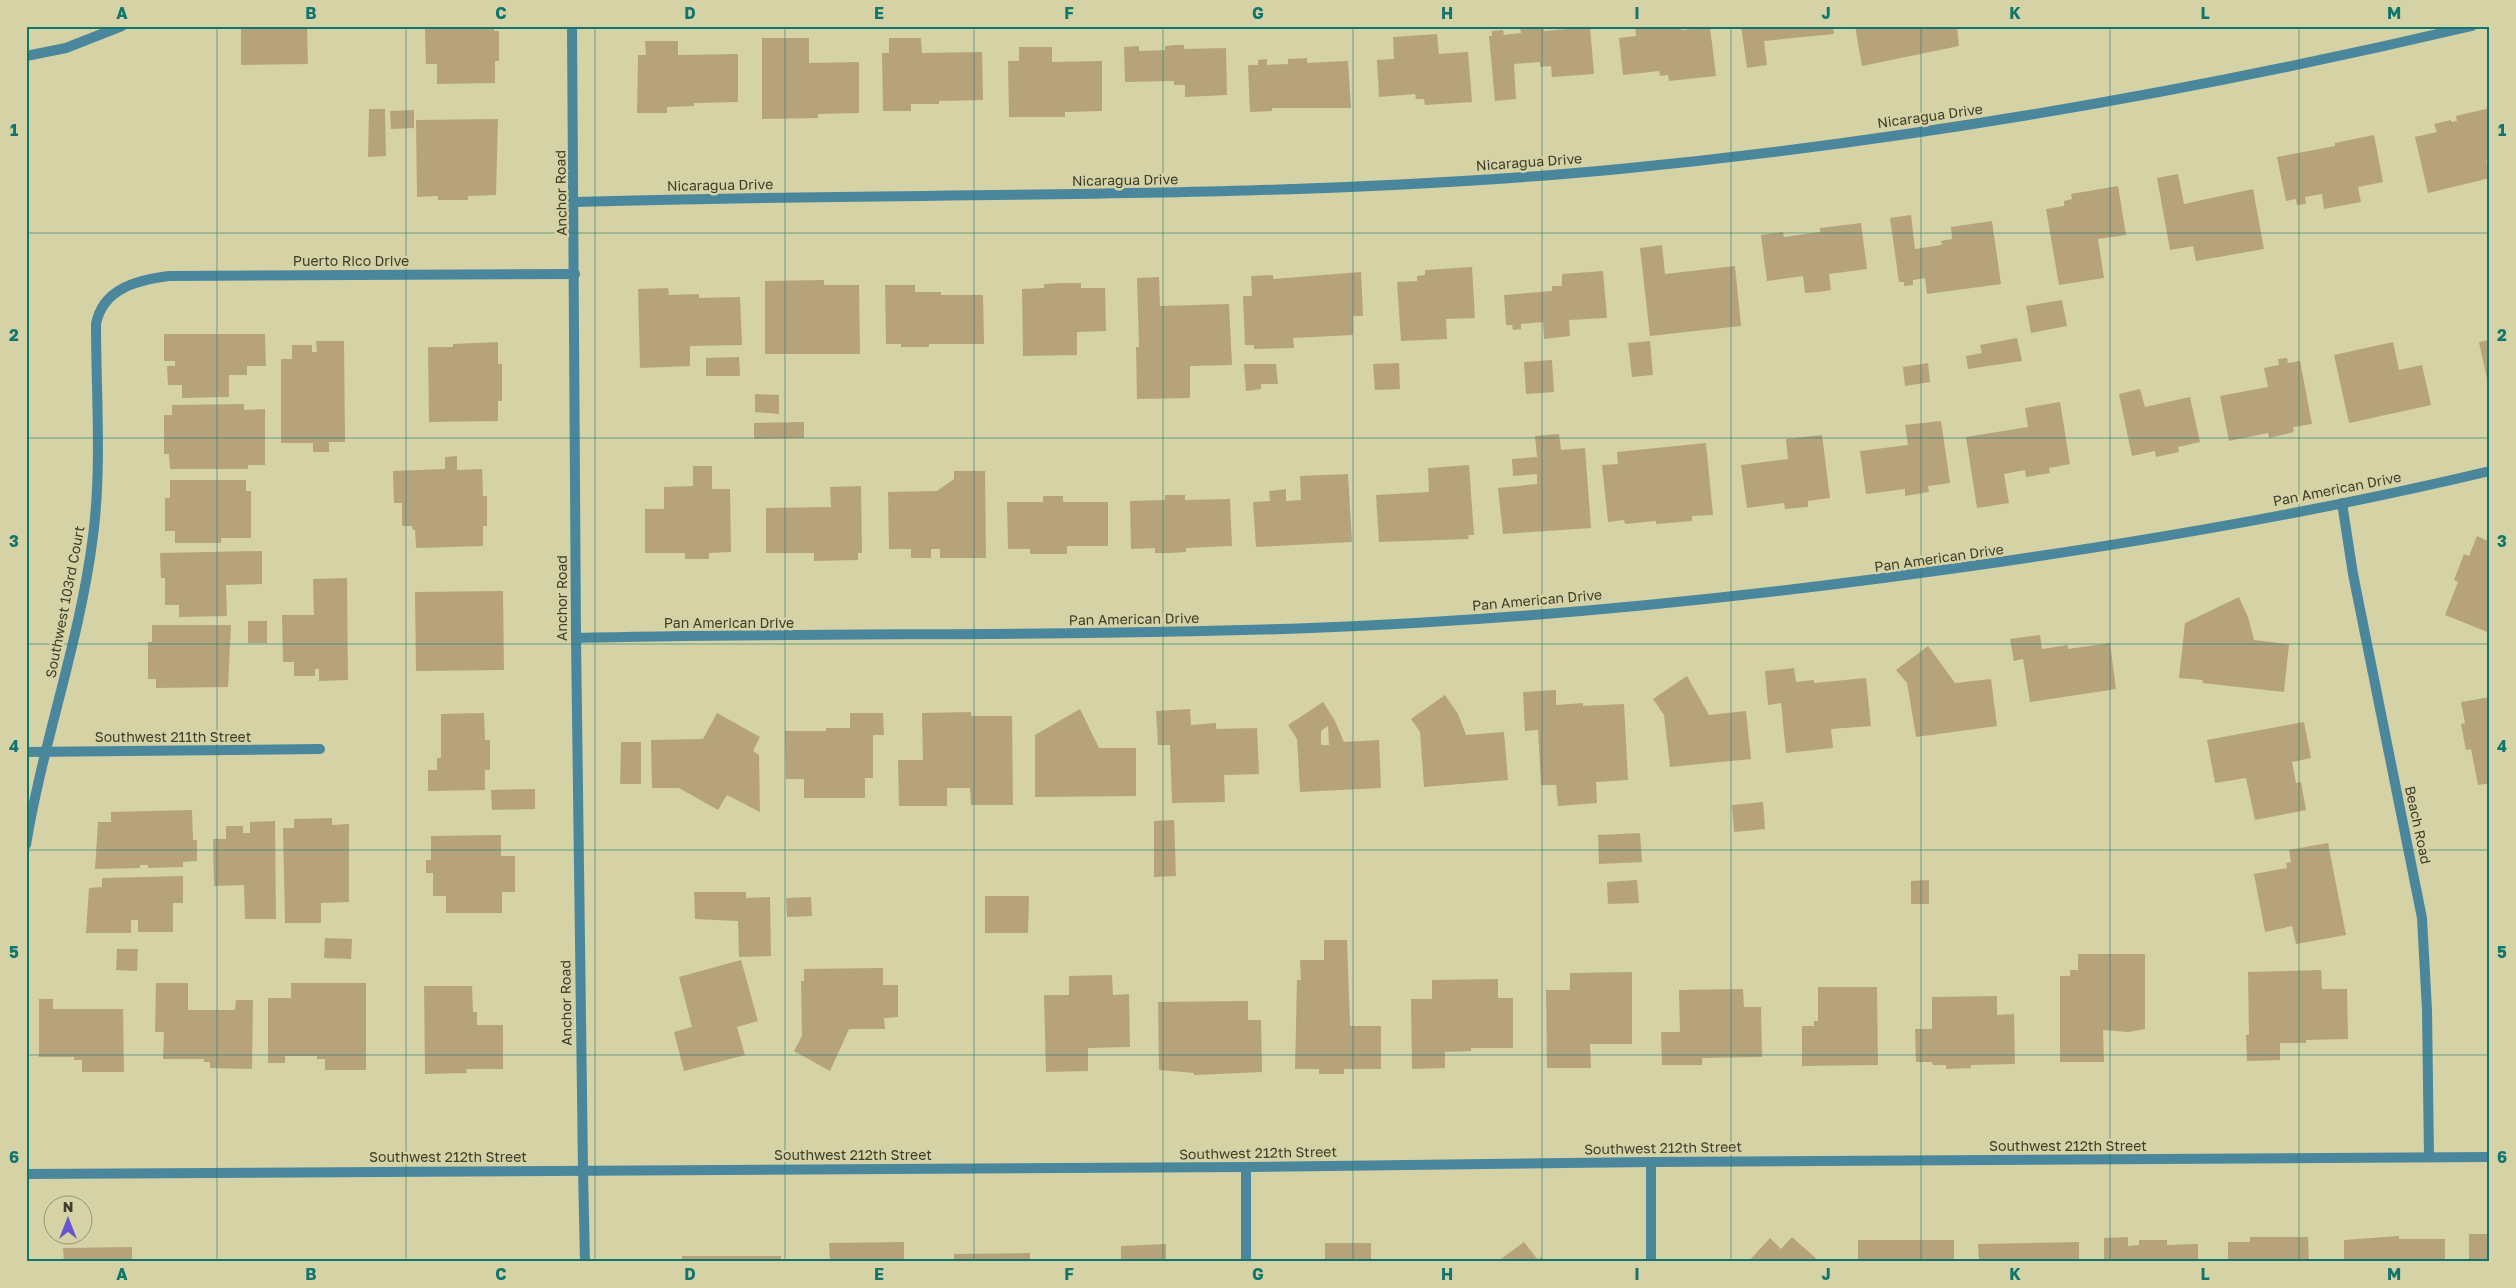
<svg xmlns="http://www.w3.org/2000/svg" width="2516" height="1288" viewBox="0 0 2516 1288" font-family="'Golos Text',sans-serif">
<style>
.building{fill:#b7a37b;fill-rule:evenodd}
.lines{fill:none;stroke-linecap:round;stroke-linejoin:round}
.minor{stroke:#4a879d;stroke-width:10}
.tertiary{stroke:#4a879d;stroke-width:10}
.grid{fill:none;stroke:#0f766e;stroke-width:1;stroke-opacity:0.55}
.labels{text-anchor:middle;stroke-width:5;stroke-linejoin:round;paint-order:stroke}
.street-label{font-size:14px;fill:#3f3d2b;stroke:#d5d2a5}
.neatline{fill:none;stroke:#0f766e;stroke-width:2}
.grid-label{font-size:16px;text-anchor:middle;font-weight:bold;fill:#0f766e}
</style>
<rect width="100%" height="100%" fill="#d5d2a5"/>
<g class="building">
<polygon points="241,26 307,26 308,64 241,65"/>
<polygon points="494,26 494,31 499,31 499,61 495,61 495,83 437,84 437,64 426,64 425,27"/>
<polygon points="1520,26 1543,26 1544,31 1590,27 1594,74 1552,77 1551,66 1540,67 1540,62 1514,64 1516,99 1495,101 1489,36 1492,36 1492,31 1503,30 1504,35 1521,33"/>
<polygon points="1635,26 1681,26 1682,30 1710,27 1716,76 1669,81 1668,75 1660,76 1659,71 1623,75 1619,38 1636,36"/>
<polygon points="1741,26 1833,26 1834,34 1764,41 1767,65 1747,68"/>
<polygon points="1855,26 1957,26 1959,46 1862,66"/>
<polygon points="1437,34 1439,54 1468,52 1472,102 1425,105 1424,99 1416,99 1415,94 1379,97 1377,60 1394,59 1393,37"/>
<polygon points="762,38 809,38 809,63 859,62 859,113 818,114 818,118 762,119"/>
<polygon points="889,38 921,38 922,53 982,52 983,100 939,101 939,104 911,104 911,111 883,111 882,53 889,53"/>
<polygon points="645,41 678,41 678,55 738,54 738,102 694,103 694,106 667,107 667,113 637,113 638,55 646,55"/>
<polygon points="1174,45 1184,45 1184,49 1226,48 1227,95 1185,97 1185,85 1174,85 1174,81 1125,82 1124,47 1139,46 1139,51 1165,50 1165,46"/>
<polygon points="1019,47 1052,47 1052,62 1102,61 1102,111 1065,112 1065,117 1009,117 1008,61 1019,61"/>
<polygon points="1307,58 1307,63 1348,61 1351,108 1272,108 1272,111 1250,112 1248,65 1258,65 1258,60 1267,59 1267,65 1288,64 1288,59"/>
<polygon points="2490,108 2490,160 2486,161 2490,178 2428,193 2415,137 2437,132 2434,124 2451,120 2451,122 2457,121 2456,116"/>
<polygon points="369,109 385,109 386,156 368,157"/>
<polygon points="414,110 414,128 391,129 390,111"/>
<polygon points="498,119 496,195 468,196 468,200 438,200 438,196 417,197 416,120"/>
<polygon points="2374,135 2383,182 2358,187 2361,202 2324,209 2322,194 2305,197 2306,204 2297,205 2296,199 2286,201 2277,157 2335,146 2335,143"/>
<polygon points="2178,174 2184,204 2253,189 2264,249 2196,261 2193,246 2170,250 2157,178"/>
<polygon points="2118,186 2126,235 2098,239 2104,278 2059,285 2046,209 2064,206 2064,201 2072,199 2071,194"/>
<polygon points="1911,215 1915,249 1942,245 1941,241 1952,239 1951,227 1992,221 2001,284 1927,294 1925,278 1913,280 1913,285 1904,286 1904,282 1899,282 1890,218"/>
<polygon points="1861,223 1867,269 1829,274 1831,290 1818,292 1805,293 1803,276 1767,281 1761,235 1783,232 1784,237 1820,232 1820,228"/>
<polygon points="1662,245 1665,274 1735,266 1741,326 1650,336 1640,248"/>
<polygon points="1472,267 1475,318 1446,319 1447,339 1401,341 1397,282 1417,281 1417,276 1425,275 1425,270"/>
<polygon points="1603,271 1607,318 1569,320 1570,336 1544,339 1543,322 1521,324 1521,329 1513,330 1512,325 1506,325 1504,295 1552,291 1552,286 1562,286 1562,274"/>
<polygon points="1361,272 1363,316 1353,316 1353,335 1293,338 1294,348 1254,349 1254,345 1245,345 1243,296 1252,296 1251,276 1273,275 1273,279"/>
<polygon points="1159,277 1160,306 1229,304 1232,365 1190,366 1190,398 1137,399 1136,347 1139,347 1137,278"/>
<polygon points="824,280 824,285 859,285 860,354 765,354 765,281"/>
<polygon points="1062,283 1081,283 1081,288 1105,288 1106,331 1077,332 1077,355 1023,356 1022,289 1044,288 1044,284"/>
<polygon points="885,285 915,285 915,292 941,292 941,295 983,295 984,344 929,344 929,347 901,347 901,344 886,344"/>
<polygon points="668,288 669,295 699,294 699,298 740,297 742,345 690,346 690,366 640,368 638,289"/>
<polygon points="2062,300 2067,326 2031,333 2026,306"/>
<polygon points="164,334 265,334 266,366 247,366 247,375 229,375 229,397 182,398 182,385 168,385 167,366 175,366 175,361 164,361"/>
<polygon points="2017,338 2022,361 1968,369 1966,356 1982,353 1980,345"/>
<polygon points="2490,340 2490,388 2489,388 2479,342"/>
<polygon points="316,341 344,341 345,442 329,442 329,452 313,452 313,443 281,443 281,359 292,359 292,345 312,345 312,352 317,352"/>
<polygon points="1650,341 1653,375 1632,377 1628,343"/>
<polygon points="498,342 498,364 502,364 502,401 498,401 498,421 429,422 428,347 453,347 453,344"/>
<polygon points="2393,342 2399,370 2422,365 2431,405 2349,423 2334,355"/>
<polygon points="739,357 740,376 706,376 706,358"/>
<polygon points="2287,358 2288,363 2300,361 2312,424 2293,427 2294,432 2269,438 2268,433 2229,441 2220,396 2268,387 2264,368 2279,365 2278,359"/>
<polygon points="1552,360 1554,392 1526,394 1524,362"/>
<polygon points="1399,363 1400,389 1375,390 1373,364"/>
<polygon points="1928,363 1930,382 1905,386 1903,367"/>
<polygon points="1244,364 1276,364 1278,384 1261,384 1261,389 1246,391"/>
<polygon points="2140,389 2145,407 2190,397 2200,442 2178,447 2179,452 2156,457 2155,451 2132,456 2119,394"/>
<polygon points="755,394 779,395 779,414 755,412"/>
<polygon points="2060,402 2070,464 2049,468 2050,473 2026,477 2025,470 2004,474 2009,503 1977,508 1966,437 2028,427 2025,408"/>
<polygon points="244,404 244,410 265,409 265,465 248,465 248,469 170,469 169,454 164,454 164,415 172,415 172,405"/>
<polygon points="1941,421 1950,483 1928,486 1929,492 1905,496 1905,489 1866,494 1860,451 1908,445 1905,425"/>
<polygon points="804,422 804,438 754,439 754,423"/>
<polygon points="1559,434 1561,450 1585,448 1591,528 1503,534 1498,488 1537,484 1537,474 1513,476 1512,459 1537,457 1535,436"/>
<polygon points="1822,435 1830,498 1808,501 1808,507 1785,509 1784,503 1747,508 1741,465 1788,459 1786,439"/>
<polygon points="1706,443 1713,515 1692,516 1692,521 1656,524 1656,521 1625,524 1624,520 1608,522 1602,465 1618,464 1617,452"/>
<polygon points="457,456 457,470 482,469 483,496 487,496 487,526 483,526 483,546 416,548 415,530 413,530 412,526 402,526 402,503 394,503 393,471 445,469 445,457"/>
<polygon points="1469,465 1474,535 1468,535 1469,539 1379,542 1376,495 1429,492 1428,468"/>
<polygon points="693,466 712,466 712,489 730,489 731,552 709,553 709,559 685,559 685,553 645,553 645,509 664,509 664,487 693,486"/>
<polygon points="954,471 985,471 986,558 940,558 940,549 931,549 931,558 911,558 911,549 889,549 888,492 937,491 954,479"/>
<polygon points="1348,474 1352,542 1256,547 1253,502 1270,501 1269,491 1286,489 1286,501 1301,500 1300,476"/>
<polygon points="170,480 246,480 246,491 251,491 251,538 221,538 221,543 175,543 175,531 165,531 165,498 170,498"/>
<polygon points="861,486 862,553 858,553 858,560 814,561 814,553 766,553 766,508 831,507 830,487"/>
<polygon points="1165,495 1185,495 1185,500 1230,499 1232,546 1186,548 1186,552 1170,553 1155,553 1155,548 1131,549 1130,501 1165,500"/>
<polygon points="1043,496 1063,496 1063,502 1108,502 1108,546 1067,546 1067,554 1030,554 1030,549 1008,549 1007,502 1043,502"/>
<polygon points="2477,536 2490,542 2490,633 2445,615 2458,582 2454,580 2464,554 2469,556"/>
<polygon points="262,551 262,584 226,585 227,616 179,617 179,605 165,605 165,578 161,578 160,553"/>
<polygon points="347,578 348,680 319,681 319,669 315,669 315,676 294,676 294,662 283,662 282,615 314,615 313,579"/>
<polygon points="503,591 504,670 416,671 415,592"/>
<polygon points="2239,597 2248,617 2254,640 2289,644 2284,692 2202,683 2203,680 2179,678 2185,623"/>
<rect x="248" y="621" width="19" height="22"/>
<polygon points="152,625 231,625 228,687 156,688 156,679 148,679 148,642 152,642"/>
<polygon points="2040,635 2042,649 2068,645 2068,649 2110,643 2116,689 2030,702 2023,659 2014,661 2010,639"/>
<polygon points="1928,646 1955,683 1991,679 1997,726 1916,737 1907,683 1896,670"/>
<polygon points="1794,668 1796,682 1814,680 1814,683 1866,678 1871,726 1831,729 1833,748 1786,753 1781,703 1768,705 1765,671"/>
<polygon points="1687,676 1709,715 1746,711 1751,759 1670,767 1664,715 1653,699"/>
<polygon points="1556,690 1556,705 1583,703 1583,706 1624,704 1628,780 1596,782 1597,803 1558,806 1556,785 1541,785 1538,730 1525,731 1523,692"/>
<polygon points="1445,695 1458,714 1466,735 1504,732 1508,780 1424,787 1420,732 1411,719"/>
<polygon points="2490,697 2490,783 2478,785 2471,749 2466,750 2461,724 2465,723 2461,702"/>
<path d="M1323,702L1335,721L1344,742L1379,740L1381,788L1300,792L1297,739L1288,725ZM1328,726L1329,745H1321V731Z"/>
<polygon points="1080,709 1099,748 1136,748 1136,796 1035,797 1035,735"/>
<polygon points="1190,709 1191,725 1216,723 1216,729 1257,728 1259,774 1224,775 1225,802 1172,803 1170,745 1158,745 1156,711"/>
<polygon points="971,712 971,716 1012,716 1013,805 971,805 970,788 947,788 947,806 899,806 898,760 923,760 922,713"/>
<polygon points="484,713 485,740 490,740 490,770 485,770 485,790 428,791 428,770 437,770 437,758 441,758 441,714"/>
<polygon points="717,713 760,737 753,751 759,755 760,812 727,795 718,810 679,788 652,788 651,740 703,739"/>
<polygon points="850,713 883,713 884,735 873,735 873,778 865,778 865,798 804,798 804,779 786,779 785,731 826,731 826,728 850,728"/>
<polygon points="2304,722 2311,758 2292,762 2296,783 2301,782 2306,810 2255,820 2246,778 2215,783 2207,740"/>
<polygon points="621,742 641,742 641,784 620,784"/>
<polygon points="535,789 535,809 492,810 491,790"/>
<polygon points="1763,802 1765,829 1734,832 1732,805"/>
<polygon points="192,810 193,840 197,840 197,861 183,862 183,867 148,868 148,865 140,865 140,868 95,869 98,822 111,822 111,812"/>
<polygon points="332,818 332,825 349,824 349,902 321,903 321,923 285,923 283,828 294,828 294,819"/>
<polygon points="1174,820 1176,876 1154,877 1154,821"/>
<polygon points="275,821 276,919 245,919 244,885 214,886 213,839 226,839 226,826 243,826 243,833 250,833 250,822"/>
<polygon points="1640,833 1642,862 1599,864 1598,835"/>
<polygon points="501,835 501,856 515,856 515,892 502,892 502,913 446,913 446,896 433,896 433,873 426,873 426,860 431,860 431,836"/>
<polygon points="2328,843 2346,935 2296,944 2292,926 2265,932 2254,874 2287,868 2286,863 2291,862 2289,850"/>
<polygon points="183,876 183,903 173,903 173,932 138,932 138,920 131,920 131,933 86,933 89,888 102,887 102,878"/>
<polygon points="1637,880 1639,903 1608,904 1607,882"/>
<polygon points="1929,880 1929,904 1911,904 1911,881"/>
<polygon points="694,892 746,892 746,898 770,897 771,956 739,957 738,921 695,919"/>
<polygon points="985,896 1029,896 1028,933 985,933"/>
<polygon points="811,897 812,916 787,917 786,898"/>
<polygon points="325,938 352,939 351,959 324,958"/>
<polygon points="1324,940 1347,940 1350,1026 1381,1026 1381,1069 1344,1069 1344,1074 1319,1074 1319,1069 1295,1069 1297,980 1301,980 1300,960 1324,960"/>
<polygon points="117,949 138,949 137,971 116,970"/>
<polygon points="2078,954 2145,954 2145,1029 2128,1032 2103,1030 2104,1062 2060,1062 2060,976 2070,976 2070,970 2078,970"/>
<polygon points="741,960 758,1021 737,1027 745,1055 684,1071 674,1032 692,1027 679,977"/>
<polygon points="883,968 883,985 898,985 898,1017 884,1018 885,1029 849,1029 830,1071 794,1051 802,1036 801,981 804,981 804,969"/>
<polygon points="2321,970 2322,989 2347,989 2348,1039 2306,1040 2306,1043 2280,1043 2280,1060 2247,1061 2246,1035 2249,1035 2248,972"/>
<polygon points="1632,972 1632,1044 1590,1044 1591,1068 1547,1068 1546,990 1570,990 1570,973"/>
<polygon points="1112,975 1113,995 1129,994 1130,1047 1088,1048 1088,1071 1046,1072 1044,995 1069,995 1069,976"/>
<polygon points="1498,979 1498,998 1513,998 1513,1048 1471,1048 1471,1051 1445,1052 1445,1068 1412,1069 1411,999 1432,999 1432,980"/>
<polygon points="156,983 188,983 188,1010 235,1010 236,1000 253,1000 252,1069 210,1068 210,1062 204,1062 204,1059 163,1059 164,1032 155,1032"/>
<polygon points="291,983 366,983 366,1070 325,1070 325,1059 317,1059 317,1056 285,1056 285,1063 268,1063 268,998 291,998"/>
<polygon points="424,986 472,986 473,1012 477,1012 477,1025 503,1025 503,1069 466,1069 467,1073 425,1074"/>
<polygon points="1818,987 1877,987 1878,1065 1802,1066 1802,1026 1814,1026 1814,1021 1818,1021"/>
<polygon points="1743,989 1744,1007 1761,1007 1762,1057 1702,1058 1702,1065 1662,1065 1661,1032 1680,1032 1679,990"/>
<polygon points="1997,996 1997,1015 2014,1014 2015,1064 1971,1065 1971,1068 1946,1069 1946,1065 1933,1065 1932,1062 1916,1062 1915,1029 1932,1029 1932,997"/>
<polygon points="39,999 53,999 53,1009 123,1009 124,1072 82,1072 82,1060 74,1060 74,1057 39,1057"/>
<polygon points="1248,1001 1248,1020 1261,1020 1262,1072 1194,1075 1194,1073 1159,1070 1158,1002"/>
<rect x="2469" y="1234" width="21" height="28"/>
<polygon points="2399,1236 2399,1239 2445,1239 2445,1262 2344,1262 2344,1240"/>
<polygon points="1792,1237 1820,1262 1748,1262 1770,1238 1781,1249"/>
<polygon points="2128,1237 2128,1246 2139,1245 2139,1240 2167,1240 2167,1245 2198,1244 2198,1262 2104,1262 2104,1238"/>
<polygon points="2250,1237 2308,1237 2309,1262 2228,1262 2228,1242 2250,1242"/>
<rect x="1858" y="1240" width="96" height="22"/>
<polygon points="904,1242 904,1262 830,1262 829,1243"/>
<polygon points="1524,1242 1538,1260 1541,1257 1545,1262 1497,1262"/>
<polygon points="2079,1242 2079,1262 1979,1262 1978,1244"/>
<rect x="1325" y="1243" width="46" height="19"/>
<polygon points="1166,1244 1166,1262 1121,1262 1121,1246"/>
<polygon points="132,1247 132,1262 64,1262 63,1248"/>
<polygon points="1030,1253 1030,1262 954,1262 954,1254"/>
<rect x="682" y="1256" width="99" height="6"/>
</g>
<g class="lines">
<g class="minor">
<polyline points="26,56 66,48 122,26"/>
<path d="M575,202C923,191 1273,202 1620,169C1908,141 2191,92 2472,26"/>
<polyline points="2342,503 2353,574 2422,918 2427,1010 2429,1157"/>
<path d="M576,638C821,632 1066,637 1311,628C1528,620 1743,598 1957,568C2135,543 2314,513 2490,471"/>
<polyline points="26,752 320,749"/>
<path d="M26,845C43,741 80,641 93,536C102,467 96,394 96,324C103,288 138,280 169,276L575,274"/>
<polyline points="1651,1162 1651,1262"/>
<polyline points="583,1170 585,1262"/>
<polyline points="1246,1262 1246,1167"/>
</g>
<g class="tertiary">
<polyline points="572,26 576,638 583,1170"/>
<polyline points="26,1174 1246,1167 1651,1162 2490,1157"/>
</g>
</g>
<path class="grid" d="M217,26V1262M406,26V1262M595,26V1262M785,26V1262M974,26V1262M1163,26V1262M1353,26V1262M1542,26V1262M1731,26V1262M1921,26V1262M2110,26V1262M2299,26V1262M26,233H2490M26,438H2490M26,644H2490M26,850H2490M26,1055H2490"/>
<g class="labels">
<g class="street-label">
<text transform="translate(1930 116) rotate(-8)" y="5">Nicaragua Drive</text>
<text transform="translate(1529 162) rotate(-4)" y="5">Nicaragua Drive</text>
<text transform="translate(1125 180) rotate(-1)" y="5">Nicaragua Drive</text>
<text transform="translate(720 185) rotate(-1)" y="5">Nicaragua Drive</text>
<text transform="translate(561 193) rotate(-91)" y="5">Anchor Road</text>
<text x="351" y="266">Puerto Rico Drive</text>
<text transform="translate(2337 489) rotate(-11)" y="5">Pan American Drive</text>
<text transform="translate(1939 558) rotate(-8)" y="5">Pan American Drive</text>
<text transform="translate(562 598) rotate(-90)" y="5">Anchor Road</text>
<text transform="translate(1537 600) rotate(-5)" y="5">Pan American Drive</text>
<text transform="translate(65 602) rotate(-79)" y="5">Southwest 103rd Court</text>
<text transform="translate(1134 619) rotate(-1)" y="5">Pan American Drive</text>
<text x="729" y="628">Pan American Drive</text>
<text x="173" y="742">Southwest 211th Street</text>
<text transform="translate(2418 825) rotate(78)" y="5">Beach Road</text>
<text transform="translate(566 1003) rotate(-91)" y="5">Anchor Road</text>
<text x="2068" y="1151">Southwest 212th Street</text>
<text transform="translate(1663 1148) rotate(-1)" y="5">Southwest 212th Street</text>
<text transform="translate(1258 1153) rotate(-1)" y="5">Southwest 212th Street</text>
<text x="853" y="1160">Southwest 212th Street</text>
<text x="448" y="1162">Southwest 212th Street</text>
</g>
</g>
<rect width="2516" height="1288" fill="none" stroke="#d5d2a5" stroke-width="55"/>
<g transform="translate(68 1220)"><circle r="24" fill="#d5d2a5" stroke="#999674"/>
<path d="M0-4L9 19L0 12L-9 19Z" fill="#6556cf"/>
<text y="-8" font-size="14" font-weight="bold" text-anchor="middle" fill="#3f3d2b">N</text>
</g>
<rect x="28" y="28" width="2460" height="1232" class="neatline"/>
<g class="grid-label">
<text x="122" y="19">A</text>
<text x="311" y="19">B</text>
<text x="501" y="19">C</text>
<text x="690" y="19">D</text>
<text x="879" y="19">E</text>
<text x="1069" y="19">F</text>
<text x="1258" y="19">G</text>
<text x="1447" y="19">H</text>
<text x="1637" y="19">I</text>
<text x="1826" y="19">J</text>
<text x="2015" y="19">K</text>
<text x="2205" y="19">L</text>
<text x="2394" y="19">M</text>
<text x="14" y="136">1</text>
<text x="2502" y="136">1</text>
<text x="14" y="341">2</text>
<text x="2502" y="341">2</text>
<text x="14" y="547">3</text>
<text x="2502" y="547">3</text>
<text x="14" y="752">4</text>
<text x="2502" y="752">4</text>
<text x="14" y="958">5</text>
<text x="2502" y="958">5</text>
<text x="14" y="1163">6</text>
<text x="2502" y="1163">6</text>
<text x="122" y="1280">A</text>
<text x="311" y="1280">B</text>
<text x="501" y="1280">C</text>
<text x="690" y="1280">D</text>
<text x="879" y="1280">E</text>
<text x="1069" y="1280">F</text>
<text x="1258" y="1280">G</text>
<text x="1447" y="1280">H</text>
<text x="1637" y="1280">I</text>
<text x="1826" y="1280">J</text>
<text x="2015" y="1280">K</text>
<text x="2205" y="1280">L</text>
<text x="2394" y="1280">M</text>
</g>
</svg>
